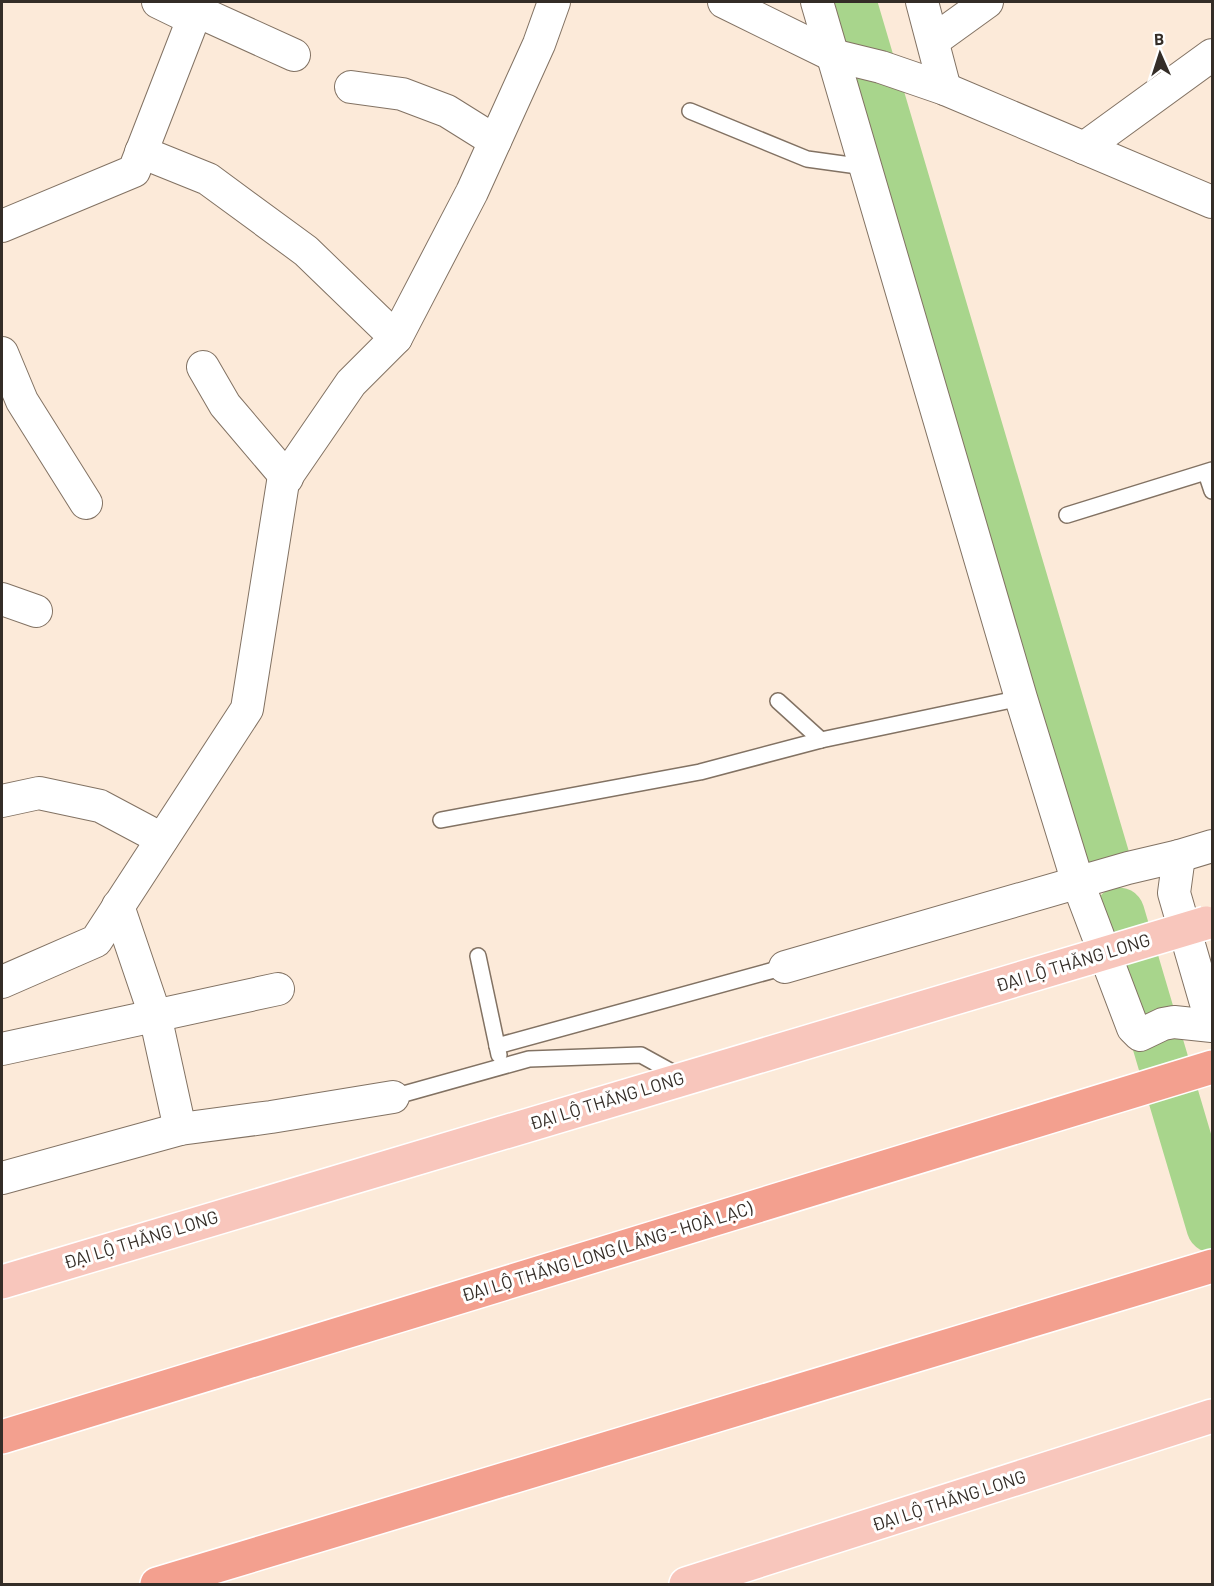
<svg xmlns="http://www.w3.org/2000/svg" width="1214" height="1586" viewBox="0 0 1214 1586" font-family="Barlow,sans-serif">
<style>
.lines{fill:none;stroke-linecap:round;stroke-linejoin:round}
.river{stroke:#a8d58c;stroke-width:51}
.service-casing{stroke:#827263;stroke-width:18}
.minor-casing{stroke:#827263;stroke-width:34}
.primary-casing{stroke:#fff;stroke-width:36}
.motorway-casing{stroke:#fff;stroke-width:36}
.service{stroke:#fff;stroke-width:15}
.minor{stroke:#fff;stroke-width:32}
.primary{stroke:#f8c6bc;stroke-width:33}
.motorway{stroke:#f3a08f;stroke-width:33}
.primary-bridge-casing{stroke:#fff;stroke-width:36;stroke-linecap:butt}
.primary-bridge{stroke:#f8c6bc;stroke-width:33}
.labels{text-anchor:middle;stroke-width:6;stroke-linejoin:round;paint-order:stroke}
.street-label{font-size:18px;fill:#342d27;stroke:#fff}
</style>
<rect width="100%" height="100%" fill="#fcead9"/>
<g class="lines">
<g class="river">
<polyline points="851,2 1106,864"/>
<polyline points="1119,913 1212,1227"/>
</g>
<g class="service-casing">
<g id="service">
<polyline points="690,111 807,159 865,167"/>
<polyline points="1206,473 1212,491"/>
<polyline points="1067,515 1212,470"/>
<polyline points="778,701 821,740 1021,698"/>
<polyline points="441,820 700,772 821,740"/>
<polyline points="478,956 499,1055"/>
<polyline points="497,1046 785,967"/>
<polyline points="393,1097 529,1059 641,1055 681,1077"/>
</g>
</g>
<g class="minor-casing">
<g id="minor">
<polyline points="158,2 193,19"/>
<polyline points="724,2 832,55 881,67 945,89 1212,202"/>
<polyline points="817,2 1021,698 1078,883 1133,1028 1140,1035 1163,1024 1174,1022 1212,1026"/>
<polyline points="922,2 945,89"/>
<polyline points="197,11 294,55"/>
<polyline points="933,41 987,2"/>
<polyline points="351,87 402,94 447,111 495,141"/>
<polyline points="1084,148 1212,55"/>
<polyline points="141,152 208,179 306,251 396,338"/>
<polyline points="2,226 134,171 193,19 202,2"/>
<polyline points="2,353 22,401 86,503"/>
<polyline points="203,367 225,405 287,478"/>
<polyline points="2,599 36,611"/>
<polyline points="2,801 39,793 100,806 162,839"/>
<polyline points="1179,856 1174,893 1212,1024"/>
<polyline points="118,906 155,1015 180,1129"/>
<polyline points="785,967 1128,868 1179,856 1212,846"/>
<polyline points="2,982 96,941 247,709 283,482 351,383 396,338 472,192 539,44 554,2"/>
<polyline points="2,1049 278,989"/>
<polyline points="2,1178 180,1129 271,1117 393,1097"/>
</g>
</g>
<g class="primary-casing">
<g id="primary">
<polyline points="2,1282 1089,958"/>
<polyline points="686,1584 1212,1416"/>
</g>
</g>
<g class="motorway-casing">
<g id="motorway">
<polyline points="2,1437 1212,1067"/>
<polyline points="157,1584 1212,1266"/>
</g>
</g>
<use href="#service" class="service"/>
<use href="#minor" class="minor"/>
<use href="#primary" class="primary"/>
<use href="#motorway" class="motorway"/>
<g class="primary-bridge-casing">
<polyline id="primary-bridge" points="1089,958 1206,923"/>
</g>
<use href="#primary-bridge" class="primary-bridge"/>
</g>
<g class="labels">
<g class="street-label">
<text transform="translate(1073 963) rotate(-17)" y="6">ĐẠI LỘ THĂNG LONG</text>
<text transform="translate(607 1101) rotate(-17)" y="6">ĐẠI LỘ THĂNG LONG</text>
<text transform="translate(141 1240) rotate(-17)" y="6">ĐẠI LỘ THĂNG LONG</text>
<text transform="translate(607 1252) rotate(-17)" y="6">ĐẠI LỘ THĂNG LONG (LÁNG - HOÀ LẠC)</text>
<text transform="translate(949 1501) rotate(-18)" y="6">ĐẠI LỘ THĂNG LONG</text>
</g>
</g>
<rect width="1214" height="1586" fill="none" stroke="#342d27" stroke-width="6"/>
<g transform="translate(1160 54) rotate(357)" stroke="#ffffff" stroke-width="4.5" paint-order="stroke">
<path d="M0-4.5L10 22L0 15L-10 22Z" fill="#342d27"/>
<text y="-9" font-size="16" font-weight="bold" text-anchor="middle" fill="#342d27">B</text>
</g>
</svg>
